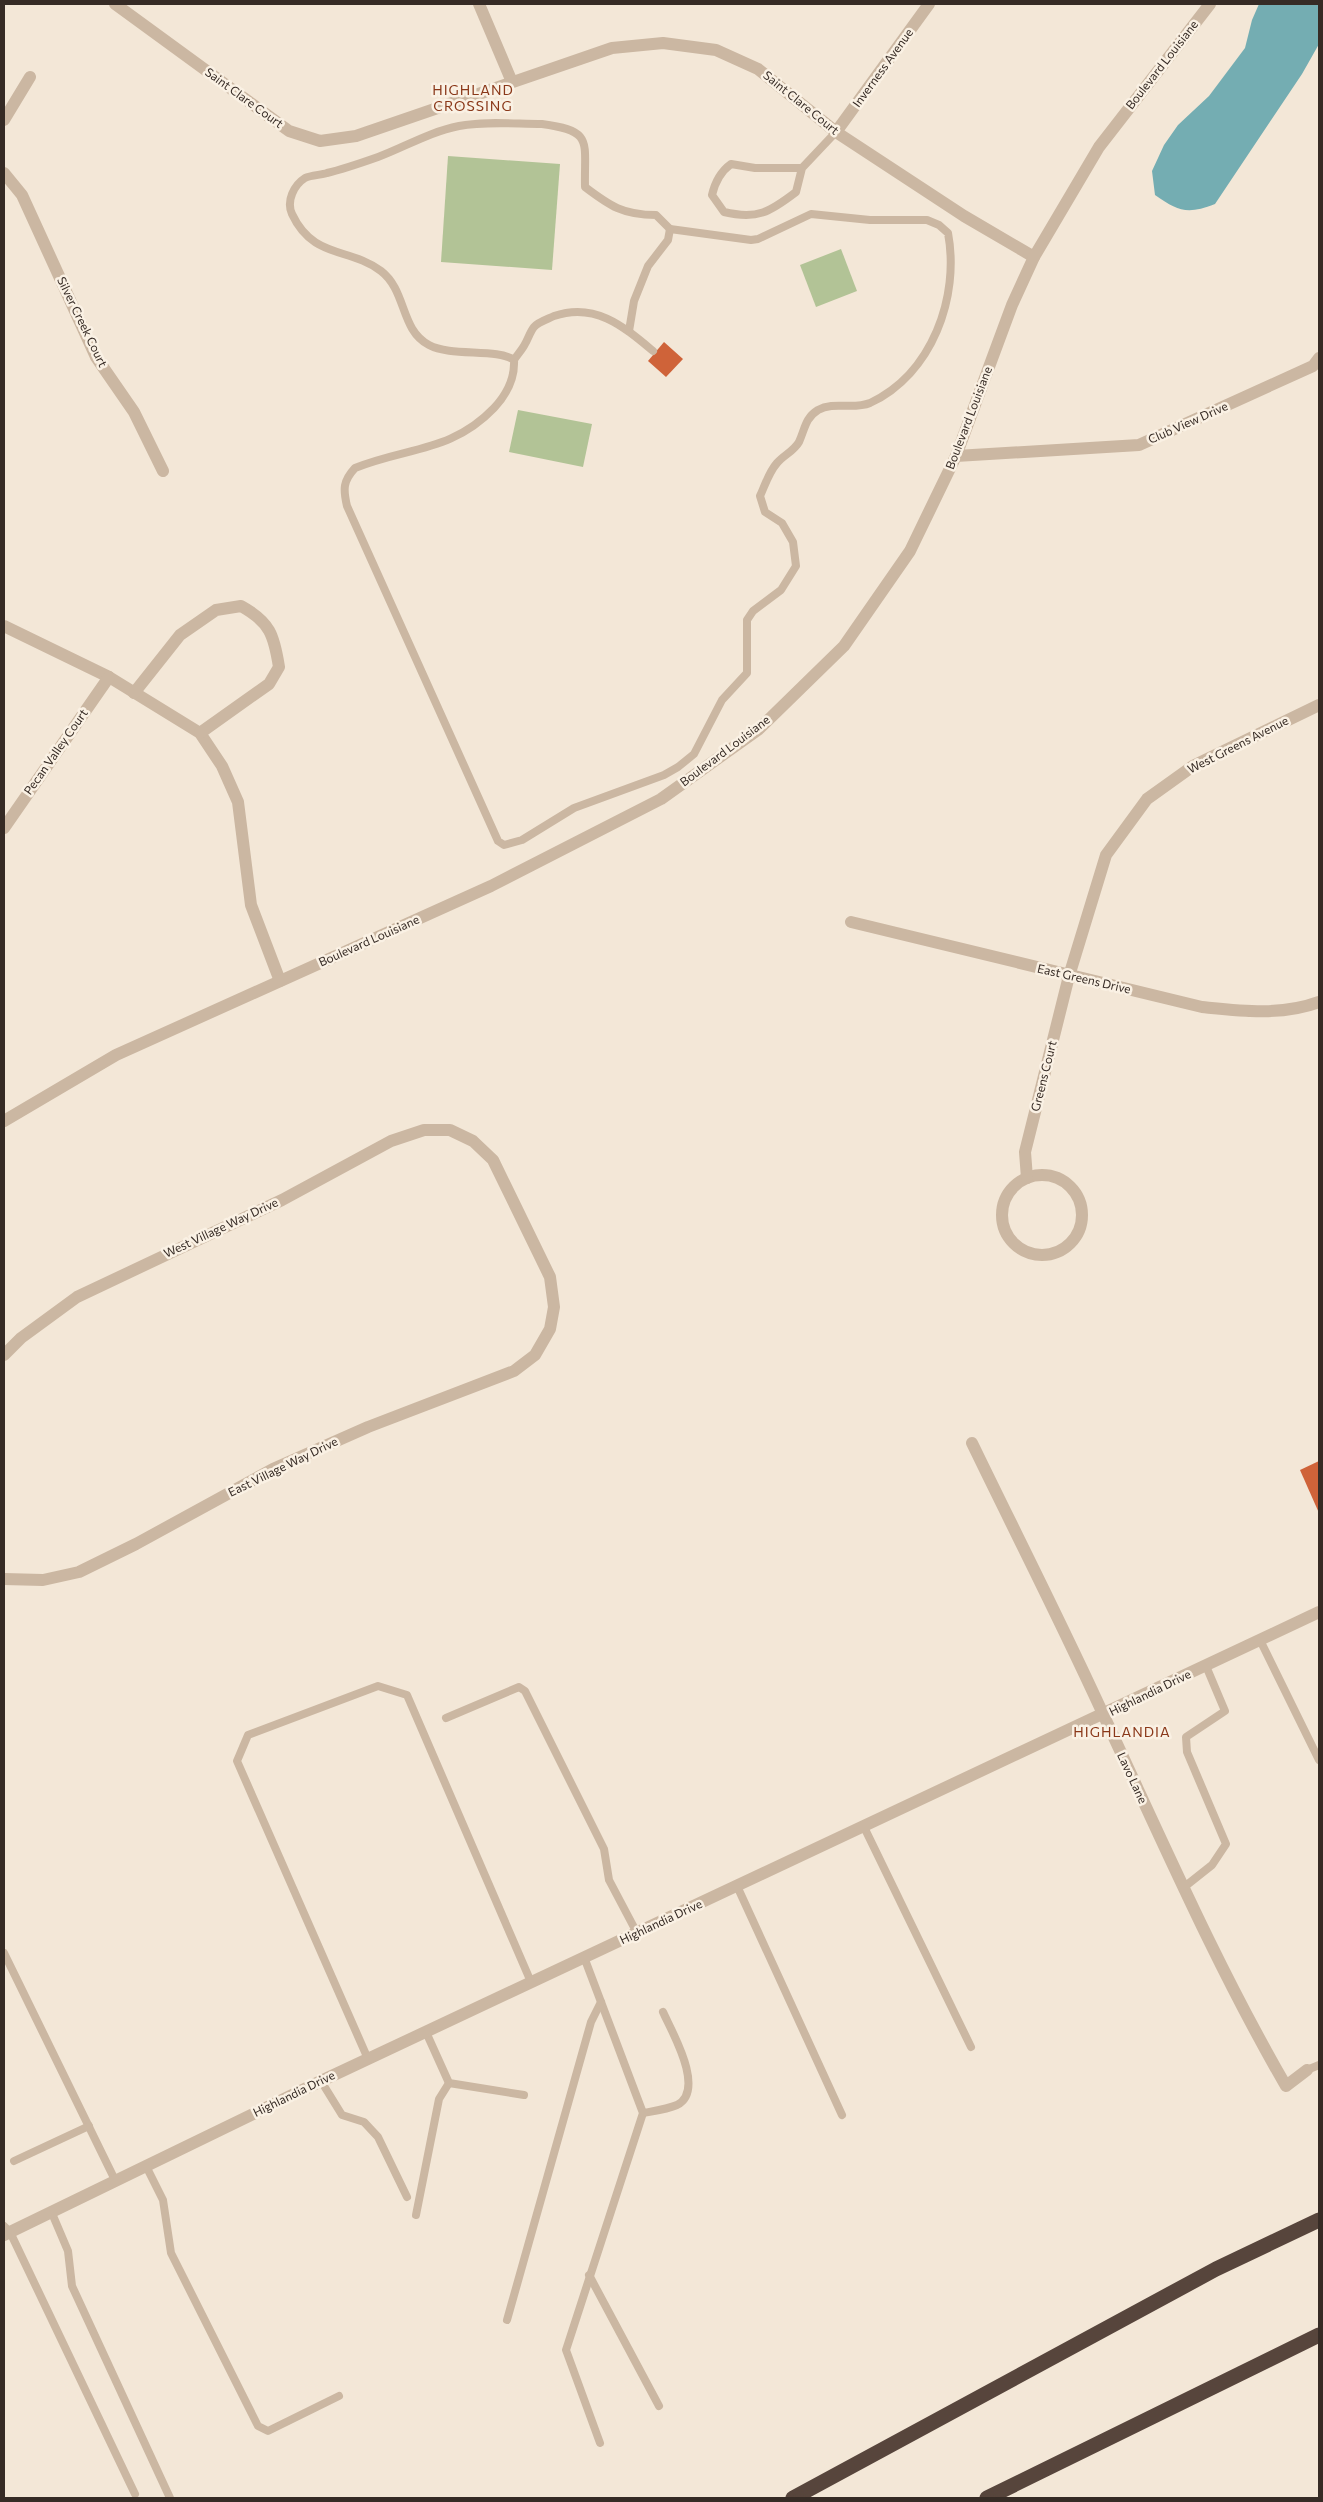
<svg xmlns="http://www.w3.org/2000/svg" width="1323" height="2502" viewBox="0 0 1323 2502" font-family="Commissioner,sans-serif">
<style>
.green{fill:#b2c396}
.water{fill:#74adb2}
.building{fill:#cf6339}
.lines{fill:none;stroke-linecap:round;stroke-linejoin:round}
.service{stroke:#cbb7a2;stroke-width:8}
.minor{stroke:#cbb7a2;stroke-width:12}
.motorway{stroke:#57453c;stroke-width:15}
.labels{text-anchor:middle;stroke-width:5;stroke-linejoin:round;paint-order:stroke}
.street-label{font-size:12px;fill:#362b25;stroke:#faf1e4}
.neighbourhood-label{font-size:14px;letter-spacing:1px;fill:#8a3819;stroke:#faf1e4}
</style>
<rect width="100%" height="100%" fill="#f3e7d7"/>
<g class="green">
<polygon points="448,156 560,164 552,270 441,262"/>
<polygon points="841,249 857,291 816,307 800,265"/>
<polygon points="518,410 592,424 583,467 509,452"/>
</g>
<path class="water" d="M1259,4H1319V44L1302,74L1215,204C1187,215 1178,211 1155,195L1152,171L1164,145L1178,125L1209,96L1245,48L1252,20Z"/>
<g class="building">
<polygon points="664,342 683,359 666,377 648,361"/>
<polygon points="1319,1461 1319,1513 1300,1470"/>
</g>
<g class="lines">
<g class="service">
<path d="M542,124C594,131 584,141 585,187C610,206 623,215 656,215L670,229L751,240L758,239L811,214L870,220H927L939,225L948,233C960,297 932,374 870,403C853,410 834,401 818,410C805,418 805,429 799,442C794,451 784,455 777,463C769,472 765,485 760,496L765,512L782,523L793,542L796,566L781,590L753,611L747,620V673L722,700L694,754L678,767L664,775L574,808L522,840L504,845L498,841L347,506C343,489 343,481 355,468C407,447 452,452 494,408C507,394 515,379 514,360C497,348 451,357 429,345C400,330 407,291 381,271C349,247 313,259 292,214C286,201 294,185 305,178C311,175 321,175 327,173C344,169 361,163 378,157C405,147 429,132 459,126C485,121 515,124 542,124Z"/>
<path d="M802,168H755L731,164C720,172 715,182 712,195L724,212C757,220 770,212 796,192L802,168L836,132"/>
<polyline points="629,331 634,301 648,266 668,240 670,229"/>
<path d="M514,360C517,355 522,350 525,344C528,339 530,332 534,327C538,322 548,319 554,316C595,302 623,326 653,351"/>
<polyline points="1260,1640 1319,1760"/>
<polyline points="446,1718 519,1687 525,1691 604,1849 609,1880 637,1933"/>
<polyline points="864,1827 971,2047"/>
<polyline points="737,1886 842,2115"/>
<polyline points="1183,1888 1212,1865 1226,1844 1187,1752 1186,1737 1225,1711 1206,1666"/>
<polyline points="4,1953 115,2180"/>
<polyline points="584,1957 643,2113 566,2350 600,2443"/>
<polyline points="426,2032 449,2083 524,2095"/>
<polyline points="368,2059 237,1761 248,1735 378,1686 407,1695 531,1982"/>
<polyline points="1307,2070 1319,2065"/>
<polyline points="321,2081 342,2115 364,2122 378,2137 407,2197"/>
<path d="M643,2113C654,2111 668,2109 677,2105C706,2090 672,2032 663,2012"/>
<polyline points="14,2161 89,2126"/>
<polyline points="146,2166 163,2200 171,2253 258,2426 268,2431 339,2396"/>
<polyline points="51,2211 68,2251 72,2286 170,2498"/>
<polyline points="416,2215 439,2099 449,2083"/>
<polyline points="4,2226 10,2232 135,2494"/>
<polyline points="589,2275 659,2406"/>
<polyline points="507,2320 591,2022 601,2002"/>
</g>
<g class="minor">
<polyline points="115,4 289,131 320,141 356,136 612,48 663,43 716,50 758,69 836,132 964,216 1034,257"/>
<polyline points="479,4 512,82"/>
<polyline points="4,120 30,77"/>
<polyline points="836,132 929,4"/>
<polyline points="4,173 22,195 96,357 134,412 163,471"/>
<polyline points="956,456 1139,445 1313,366 1319,358"/>
<polyline points="4,626 109,677 200,733 222,766 238,802 251,905 280,981"/>
<path d="M134,693L180,635L216,610L241,606C270,622 274,635 279,667L269,684L200,733"/>
<polyline points="4,828 109,677"/>
<path d="M851,922L1202,1007C1242,1011 1281,1016 1319,1002"/>
<polyline points="4,1121 116,1055 491,886 661,799 759,729 844,646 910,551 956,456 1012,305 1034,257 1099,147 1210,4"/>
<circle cx="1042" cy="1215" r="40"/>
<polyline points="1027,1178 1025,1152 1069,976 1106,855 1147,799 1193,766 1319,705"/>
<polyline points="4,1355 21,1338 77,1297 282,1200 391,1141 424,1130 450,1130 473,1141 493,1160 550,1277 554,1307 550,1329 535,1355 514,1371 368,1427 273,1469 136,1544 79,1572 43,1580 4,1579"/>
<path d="M972,1443C1016,1534 1062,1624 1104,1716C1162,1840 1217,1967 1286,2086L1307,2070"/>
<polyline points="4,2235 321,2081 1319,1612"/>
</g>
<g class="motorway">
<polyline points="793,2498 1216,2269 1319,2220"/>
<polyline points="987,2498 1319,2335"/>
</g>
</g>
<g class="labels">
<g class="street-label">
<text transform="translate(1162 65) rotate(-52)" y="4">Boulevard Louisiane</text>
<text transform="translate(883 68) rotate(-54)" y="4">Inverness Avenue</text>
<text transform="translate(244 98) rotate(36)" y="4">Saint Clare Court</text>
<text transform="translate(801 103) rotate(39)" y="4">Saint Clare Court</text>
<text transform="translate(82 322) rotate(64)" y="4">Silver Creek Court</text>
<text transform="translate(969 418) rotate(-69)" y="4">Boulevard Louisiane</text>
<text transform="translate(1188 423) rotate(-24)" y="4">Club View Drive</text>
<text transform="translate(1238 745) rotate(-27)" y="4">West Greens Avenue</text>
<text transform="translate(725 751) rotate(-37)" y="4">Boulevard Louisiane</text>
<text transform="translate(56 752) rotate(-55)" y="4">Pecan Valley Court</text>
<text transform="translate(369 941) rotate(-24)" y="4">Boulevard Louisiane</text>
<text transform="translate(1084 979) rotate(13)" y="4">East Greens Drive</text>
<text transform="translate(1044 1076) rotate(-76)" y="4">Greens Court</text>
<text transform="translate(221 1228) rotate(-25)" y="4">West Village Way Drive</text>
<text transform="translate(283 1467) rotate(-26)" y="4">East Village Way Drive</text>
<text transform="translate(1150 1693) rotate(-26)" y="4">Highlandia Drive</text>
<text transform="translate(1132 1778) rotate(65)" y="4">Lavo Lane</text>
<text transform="translate(661 1922) rotate(-25)" y="4">Highlandia Drive</text>
<text transform="translate(294 2094) rotate(-26)" y="4">Highlandia Drive</text>
</g>
<g class="neighbourhood-label">
<text x="473" y="95">HIGHLAND<tspan x="473" dy="16">CROSSING</tspan></text>
<text x="1122" y="1737">HIGHLANDIA</text>
</g>
</g>
<rect width="1323" height="2502" fill="none" stroke="#362b25" stroke-width="10"/>
</svg>
